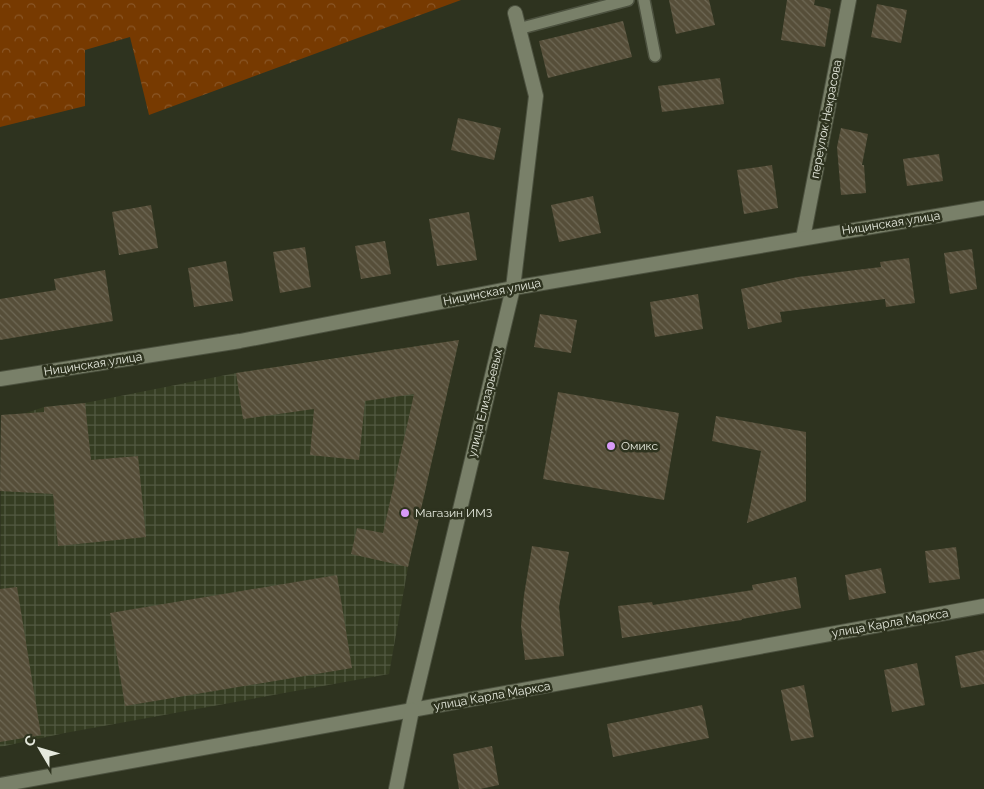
<svg xmlns="http://www.w3.org/2000/svg" width="984" height="789" viewBox="0 0 984 789" font-family="Raleway,sans-serif">
<style>
.industrial{fill:url(#industrial-grid)}
.forest{fill:url(#forest-crowns)}
.building{fill:url(#building-back-hatch)}
.lines{fill:none;stroke-linecap:round;stroke-linejoin:round}
.service-casing{stroke:#4c513f;stroke-width:14}
.minor-casing{stroke:#4c513f;stroke-width:16}
.tertiary-casing{stroke:#4c513f;stroke-width:16}
.service{stroke:#798069;stroke-width:11}
.minor{stroke:#798069;stroke-width:14}
.tertiary{stroke:#798069;stroke-width:14}
.poi-dot{fill:#d89af8;stroke:#2e331f;stroke-width:2}
.labels{text-anchor:middle;stroke-width:5;stroke-linejoin:round;paint-order:stroke}
.street-label{font-size:12px;fill:#e5e9dd;stroke:#2e331f}
.poi-label{font-size:12px;fill:#e5e9dd;stroke:#2e331f;text-anchor:start}
</style>
<defs>
<pattern id="industrial-grid" width="8" height="8" patternUnits="userSpaceOnUse" patternTransform="scale(1.25)"><rect width="8" height="8" fill="#353d22"/><path d="M0 4h8M4 0v8" fill="none" stroke="#525942"/></pattern>
<pattern id="forest-crowns" width="20" height="18" patternUnits="userSpaceOnUse" patternTransform="scale(1.25)"><rect width="20" height="18" fill="#773a01"/><path d="M2 6a3 3 0 1 1 6 0M12 15a3 3 0 1 1 6 0" fill="none" stroke="#8a5626"/></pattern>
<pattern id="building-back-hatch" width="6" height="6" patternUnits="userSpaceOnUse" patternTransform="scale(1.25)"><rect width="6" height="6" fill="#564e39"/><path d="M-1 5l2 2M0 0l6 6M5-1l2 2" fill="none" stroke="#6e6855"/></pattern>
</defs>
<rect width="100%" height="100%" fill="#2e331f"/>
<polygon class="industrial" points="459,340 408,567 389,674 65,733 0,747 1,415 23,414 44,407 85,403 236,373"/>
<polygon class="forest" points="0,0 461,0 149,115 130,37 85,50 85,106 0,127"/>
<g class="building">
<polygon points="669,0 709,0 715,25 676,34"/>
<polygon points="787,0 815,0 814,5 831,9 825,47 781,40"/>
<polygon points="877,4 907,10 901,43 871,37"/>
<polygon points="623,21 632,57 548,78 539,41"/>
<polygon points="720,78 724,104 662,112 658,86"/>
<polygon points="458,118 501,128 494,160 451,150"/>
<polygon points="841,128 868,134 862,165 864,165 866,193 841,195 837,147"/>
<polygon points="939,154 943,181 907,186 903,159"/>
<polygon points="772,165 778,208 744,214 737,170"/>
<polygon points="593,196 601,233 559,242 551,205"/>
<polygon points="151,205 158,248 119,255 112,212"/>
<polygon points="469,212 477,260 437,266 429,219"/>
<polygon points="385,241 391,274 361,279 355,246"/>
<polygon points="305,247 311,287 280,293 273,252"/>
<polygon points="972,249 977,289 950,294 944,253"/>
<polygon points="909,258 915,303 886,307 885,299 780,312 782,322 748,329 741,289 798,277 881,267 880,262"/>
<polygon points="226,261 233,301 194,307 188,268"/>
<polygon points="105,270 113,321 0,340 0,299 56,290 54,279"/>
<polygon points="698,294 703,329 655,337 650,302"/>
<polygon points="540,314 577,320 571,353 534,347"/>
<polygon points="459,340 408,567 351,554 357,528 383,533 414,394 365,401 359,460 310,455 314,409 243,419 236,373"/>
<polygon points="558,392 679,413 664,500 543,479"/>
<polygon points="85,403 91,460 138,456 146,537 58,546 53,494 0,491 1,415 44,412 44,407"/>
<polygon points="716,416 806,432 806,501 747,523 761,451 712,441"/>
<polygon points="532,546 569,552 559,607 564,656 525,660 521,626 524,595"/>
<polygon points="956,547 960,579 929,583 925,551"/>
<polygon points="881,568 886,593 849,600 845,575"/>
<polygon points="337,575 352,668 125,706 110,613"/>
<polygon points="796,577 801,608 742,619 742,620 622,638 618,606 652,602 653,605 753,590 752,585"/>
<polygon points="17,587 41,735 0,742 0,589"/>
<polygon points="984,650 984,684 961,688 955,656"/>
<polygon points="917,663 925,705 892,712 884,670"/>
<polygon points="804,685 814,737 791,741 781,690"/>
<polygon points="702,705 709,738 613,757 607,724"/>
<polygon points="492,746 499,785 480,789 459,789 453,754"/>
</g>
<g class="lines">
<g class="service-casing">
<g id="service">
<polyline points="644,0 655,56"/>
<polyline points="518,29 628,0"/>
</g>
</g>
<g class="minor-casing">
<g id="minor">
<polyline points="803,238 849,0"/>
<polyline points="0,379 240,341 513,288 984,208"/>
<polyline points="412,710 513,288 536,96 515,13"/>
</g>
</g>
<g class="tertiary-casing">
<g id="tertiary">
<polyline points="0,785 984,606"/>
<polyline points="396,789 412,710"/>
</g>
</g>
<use href="#service" class="service"/>
<use href="#minor" class="minor"/>
<use href="#tertiary" class="tertiary"/>
</g>
<g class="poi-dot">
<circle cx="611" cy="446" r="5"/>
<circle cx="405" cy="513" r="5"/>
</g>
<g class="labels">
<g class="street-label">
<text transform="translate(826 119) rotate(-79)" y="4">переулок Некрасова</text>
<text transform="translate(891 223) rotate(-9)" y="4">Ницинская улица</text>
<text transform="translate(492 292) rotate(-11)" y="4">Ницинская улица</text>
<text transform="translate(93 364) rotate(-9)" y="4">Ницинская улица</text>
<text transform="translate(485 403) rotate(-76)" y="4">улица Елизарьевых</text>
<text transform="translate(890 623) rotate(-10)" y="4">улица Карла Маркса</text>
<text transform="translate(492 696) rotate(-10)" y="4">улица Карла Маркса</text>
</g>
<g class="poi-label">
<text x="621" y="450">Омикс</text>
<text x="415" y="517">Магазин ИМЗ</text>
</g>
</g>
<g transform="translate(40 749) rotate(308)" stroke="#2e331f" stroke-width="4" paint-order="stroke">
<path d="M0-4L9 19L0 12L-9 19Z" fill="#e5e9dd"/>
<text y="-8" font-size="14" font-weight="bold" text-anchor="middle" fill="#e5e9dd">С</text>
</g>
</svg>
